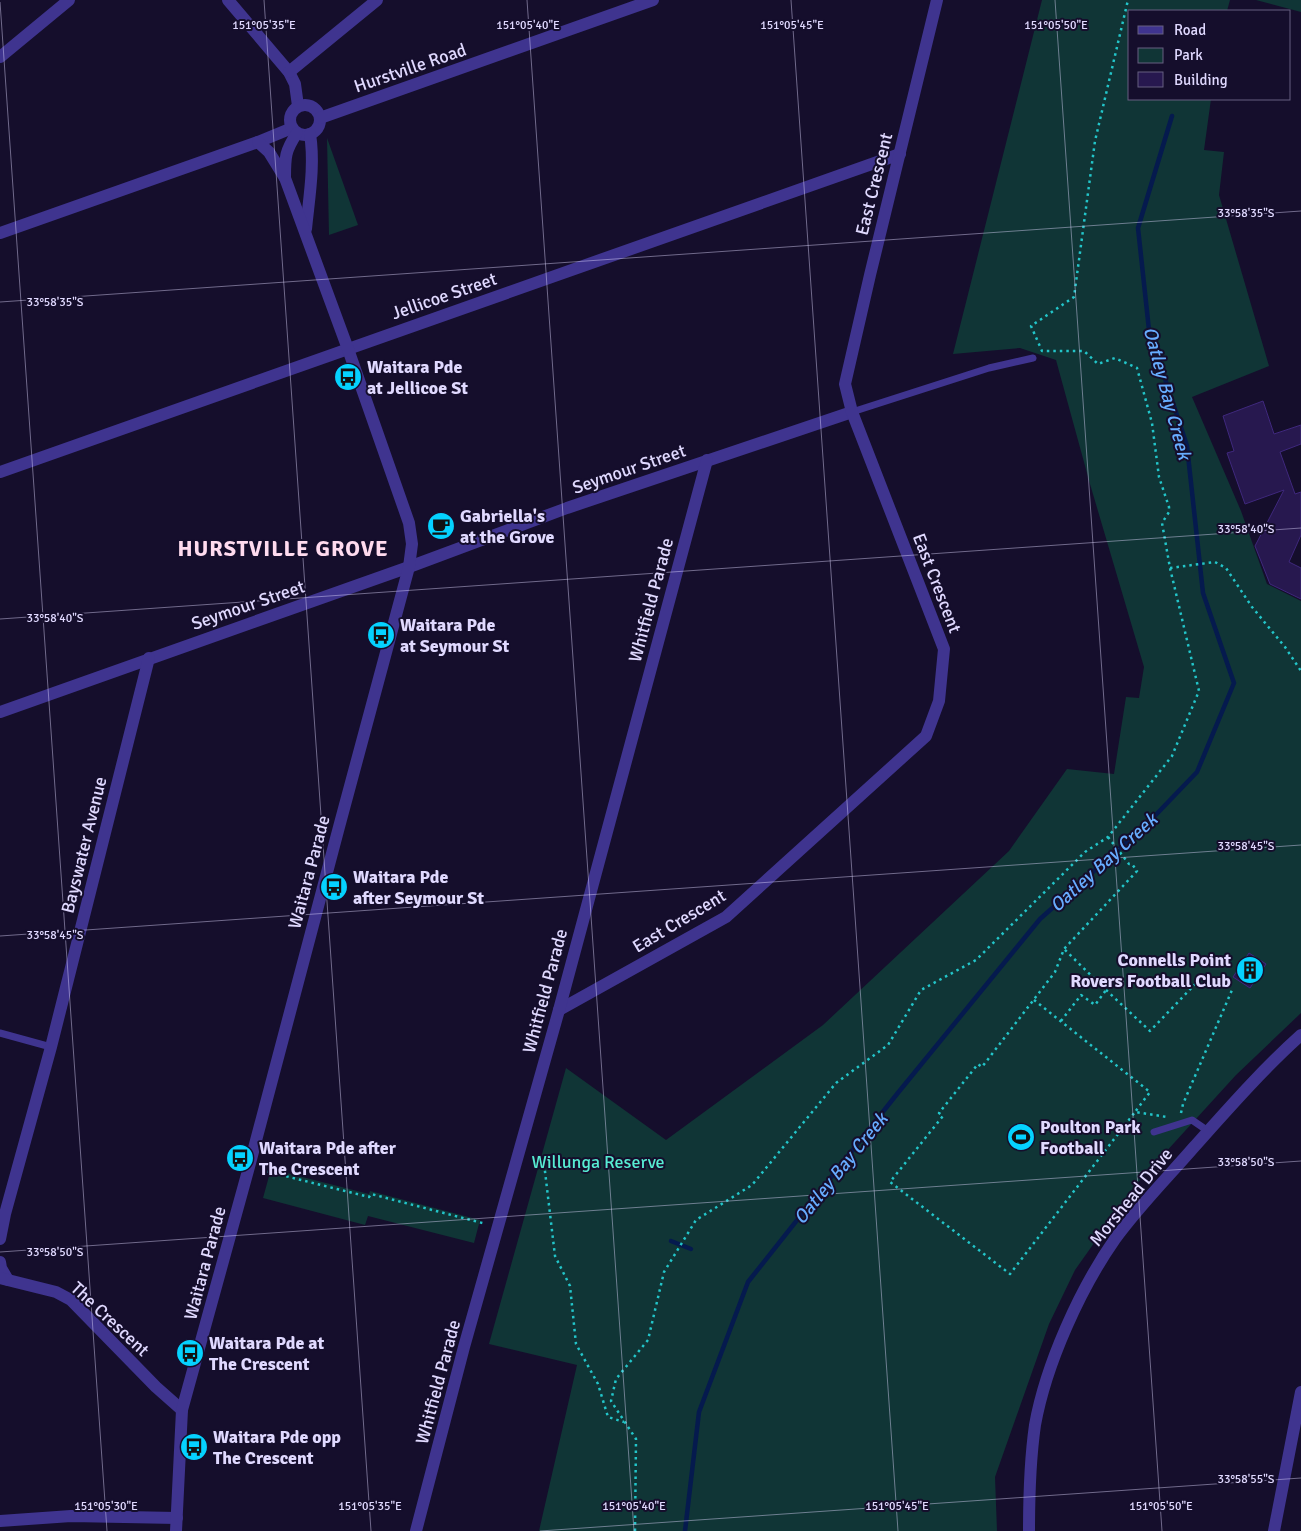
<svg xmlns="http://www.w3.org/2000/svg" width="1301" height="1531" viewBox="0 0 1301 1531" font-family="Signika,sans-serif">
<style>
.green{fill:#103536}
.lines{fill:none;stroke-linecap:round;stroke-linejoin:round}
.stream{stroke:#051a4e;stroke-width:4.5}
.building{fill:#27184f;stroke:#3f287d}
.path{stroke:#23c5c9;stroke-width:2.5;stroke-dasharray:2.5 4;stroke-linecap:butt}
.service{stroke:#3f348f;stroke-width:7}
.minor{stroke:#3f348f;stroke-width:12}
.tertiary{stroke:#3f348f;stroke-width:12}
.ticks{fill:none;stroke:#e0d9ff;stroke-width:1;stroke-opacity:0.45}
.labels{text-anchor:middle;stroke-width:4;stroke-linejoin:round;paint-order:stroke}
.street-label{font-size:18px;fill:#e0d9ff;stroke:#150e2c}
.poi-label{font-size:18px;font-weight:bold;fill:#e0d9ff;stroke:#150e2c;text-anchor:start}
.park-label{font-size:18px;fill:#57ecd3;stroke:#150e2c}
.water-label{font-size:19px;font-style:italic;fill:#67acff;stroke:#150e2c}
.district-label{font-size:22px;font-weight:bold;letter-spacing:1px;fill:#ffdbef;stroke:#150e2c}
.ticks-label{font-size:12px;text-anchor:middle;fill:#e0d9ff;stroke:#150e2c;stroke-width:4;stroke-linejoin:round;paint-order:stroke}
</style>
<rect width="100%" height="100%" fill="#150e2c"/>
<g class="green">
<polygon points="1042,0 1230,0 1227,11 1130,11 1130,99 1211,99 1204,150 1224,152 1219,195 1269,366 1192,397 1241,511 1267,584 1301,601 1301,1013 1236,1075 1133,1188 1075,1270 1049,1324 995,1477 997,1531 539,1531 577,1365 489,1344 566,1068 666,1140 823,1025 1009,851 1067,769 1114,774 1126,697 1139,698 1144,667 1090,484 1056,360 1020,348 953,354"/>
<polygon points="1256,0 1301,0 1301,12"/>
<polygon points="327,138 358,225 329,235"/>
<polygon points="271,1169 369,1194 370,1191 480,1220 474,1243 368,1216 365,1225 263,1198"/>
</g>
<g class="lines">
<g class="stream">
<polyline points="671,1241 691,1249"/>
<polyline points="685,1531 699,1412 748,1282 897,1094 1040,919 1147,824 1197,772 1234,683 1203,593 1187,446 1149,330 1138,228 1172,116"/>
</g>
</g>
<g class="building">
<polygon points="1263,401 1274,434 1301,425 1301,444 1280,452 1295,494 1301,492 1301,535 1289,562 1301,568 1301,599 1270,584 1255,546 1284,490 1245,504 1227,453 1234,451 1223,416"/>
<polygon points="1249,953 1266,964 1250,988 1233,977"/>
</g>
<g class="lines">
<g class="path">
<polyline points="1170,568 1215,562 1226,568 1252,607 1285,647 1301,671"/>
<polyline points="1108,837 1129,864 1132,864 1137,871 1064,949 1055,972 982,1067 978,1064 939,1113 943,1116 890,1182 1010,1274 1135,1112 1167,1117"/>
<polyline points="1106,990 1150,1031 1202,977"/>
<polyline points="1034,1000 1150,1092 1135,1112"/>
<polyline points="1061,1021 1081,995 1095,1005 1106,990 1064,949"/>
<polyline points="1181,1113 1183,1104 1232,990"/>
<polyline points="533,1159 544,1163 555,1256 570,1286 576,1344 598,1384 608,1417 624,1422"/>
<polyline points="261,1170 369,1197 371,1194 486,1224"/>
<polyline points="635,1531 636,1439 611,1401 616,1379 648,1340 664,1272 696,1220 752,1185 836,1083 888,1045 921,990 976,960 1085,852 1108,837 1172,756 1199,691 1170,568 1162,523 1169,512 1169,507 1159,477 1152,423 1137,368 1115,358 1098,364 1084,351 1042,351 1031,326 1074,297 1095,141 1128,0"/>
</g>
<g class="service">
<polyline points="852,412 989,368 1033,358"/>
<polyline points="0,1033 51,1047"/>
<polyline points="1154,1132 1192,1120 1208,1131"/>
</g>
<g class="minor">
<polyline points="228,0 289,72 295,84 298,106"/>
<polyline points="0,57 69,0"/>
<polyline points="289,72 377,0"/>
<polyline points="0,233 258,142 292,128"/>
<polyline points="0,472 900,154"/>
<polyline points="0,712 409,567 567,508 852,412"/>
<polyline points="559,1010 726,917 926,736 939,701 944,649 852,412 845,384 870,275 937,0"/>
<polyline points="0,1239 5,1214 51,1047 149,658"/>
<polyline points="0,1262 1,1268 8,1280"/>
<polyline points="0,1278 56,1292 71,1300 156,1387 182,1410"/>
<polyline points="0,1521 71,1516 177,1518"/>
<polyline points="416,1531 464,1347 559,1010 707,460"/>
<path d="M1029,1531C1029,1496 1030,1460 1035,1425C1046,1364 1080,1289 1115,1239C1139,1206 1168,1177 1194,1147C1228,1109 1263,1069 1301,1035"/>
<polyline points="1274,1531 1301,1392"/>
</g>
<g class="tertiary">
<circle cx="305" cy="120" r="15"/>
<polyline points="320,118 653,0"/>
<polyline points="258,142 269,152 285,178"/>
<path d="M306,229C309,198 315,165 310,134"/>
<path d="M176,1531L182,1410L249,1167L339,827L409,567L412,544L409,523L348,349L285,178C285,157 285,151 297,133"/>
</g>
</g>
<path class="ticks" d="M264,0L371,1531M527,0L634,1531M791,0L898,1531M1055,0L1162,1531M0,2L107,1531M0,302L1301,211M0,619L1301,528M0,936L1301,845M0,1252L1301,1161M540,1531L1301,1478"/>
<defs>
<g id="bus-disc" transform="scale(1.4375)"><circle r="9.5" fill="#05d2ff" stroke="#150e2c"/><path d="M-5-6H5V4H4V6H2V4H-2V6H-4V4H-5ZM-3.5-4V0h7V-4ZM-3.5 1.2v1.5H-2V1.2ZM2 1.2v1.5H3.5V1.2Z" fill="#111"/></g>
<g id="cafe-disc" transform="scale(1.4375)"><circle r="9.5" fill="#05d2ff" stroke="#150e2c"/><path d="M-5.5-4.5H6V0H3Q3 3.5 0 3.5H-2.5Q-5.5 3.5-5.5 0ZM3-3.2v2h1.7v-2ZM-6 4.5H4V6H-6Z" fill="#111"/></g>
<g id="building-disc" transform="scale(1.4375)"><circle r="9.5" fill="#05d2ff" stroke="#150e2c"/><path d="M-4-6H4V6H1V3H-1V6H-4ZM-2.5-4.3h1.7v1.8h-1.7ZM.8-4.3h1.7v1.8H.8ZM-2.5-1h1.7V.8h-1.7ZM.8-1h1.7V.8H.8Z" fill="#111"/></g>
<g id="stadium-disc" transform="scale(1.4375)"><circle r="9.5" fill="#05d2ff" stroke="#150e2c"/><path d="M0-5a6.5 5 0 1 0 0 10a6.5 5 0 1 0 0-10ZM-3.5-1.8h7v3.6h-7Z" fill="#111"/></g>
</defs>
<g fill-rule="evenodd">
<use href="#bus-disc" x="348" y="377"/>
<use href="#cafe-disc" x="441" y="526"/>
<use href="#bus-disc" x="381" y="635"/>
<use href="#bus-disc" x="334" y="887"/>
<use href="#building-disc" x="1250" y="970"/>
<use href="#stadium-disc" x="1021" y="1137"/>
<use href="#bus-disc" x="240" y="1158"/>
<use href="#bus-disc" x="190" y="1353"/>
<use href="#bus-disc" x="194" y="1447"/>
</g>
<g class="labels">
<g class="street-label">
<text transform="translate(410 68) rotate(-19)" y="6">Hurstville Road</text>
<text transform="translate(874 184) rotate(-76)" y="6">East Crescent</text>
<text transform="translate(444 296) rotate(-19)" y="6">Jellicoe Street</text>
<text transform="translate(629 469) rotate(-19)" y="6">Seymour Street</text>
<text transform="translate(937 583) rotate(69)" y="6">East Crescent</text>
<text transform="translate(651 600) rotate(-75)" y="6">Whitfield Parade</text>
<text transform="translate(248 605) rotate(-19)" y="6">Seymour Street</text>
<text transform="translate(84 845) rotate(-76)" y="6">Bayswater Avenue</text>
<text transform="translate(309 872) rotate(-75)" y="6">Waitara Parade</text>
<text transform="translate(679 921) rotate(-31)" y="6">East Crescent</text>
<text transform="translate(545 991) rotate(-75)" y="6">Whitfield Parade</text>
<text transform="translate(1131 1197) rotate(-51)" y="6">Morshead Drive</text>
<text transform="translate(205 1263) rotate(-75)" y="6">Waitara Parade</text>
<text transform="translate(110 1319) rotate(43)" y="6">The Crescent</text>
<text transform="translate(438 1382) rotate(-75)" y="6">Whitfield Parade</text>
</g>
<g class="poi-label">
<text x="367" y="373">Waitara Pde<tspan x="367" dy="21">at Jellicoe St</tspan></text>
<text x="460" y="522">Gabriella's<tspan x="460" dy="21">at the Grove</tspan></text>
<text x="400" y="631">Waitara Pde<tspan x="400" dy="21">at Seymour St</tspan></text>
<text x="353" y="883">Waitara Pde<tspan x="353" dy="21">after Seymour St</tspan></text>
<text x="1231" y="966" text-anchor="end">Connells Point<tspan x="1231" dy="21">Rovers Football Club</tspan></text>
<text x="1040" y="1133">Poulton Park<tspan x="1040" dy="21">Football</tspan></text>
<text x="259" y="1154">Waitara Pde after<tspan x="259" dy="21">The Crescent</tspan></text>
<text x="209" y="1349">Waitara Pde at<tspan x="209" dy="21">The Crescent</tspan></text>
<text x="213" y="1443">Waitara Pde opp<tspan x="213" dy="21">The Crescent</tspan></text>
</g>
<g class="park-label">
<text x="598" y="1168">Willunga Reserve</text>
</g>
<g class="water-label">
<text transform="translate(1168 393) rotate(75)" y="7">Oatley Bay Creek</text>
<text transform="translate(1103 862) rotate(-42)" y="7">Oatley Bay Creek</text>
<text transform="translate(840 1168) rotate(-51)" y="7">Oatley Bay Creek</text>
</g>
<g class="district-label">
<text x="283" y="556">HURSTVILLE GROVE</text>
</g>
</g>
<g class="ticks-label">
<text x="264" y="29">151°05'35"E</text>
<text x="528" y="29">151°05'40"E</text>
<text x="792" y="29">151°05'45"E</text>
<text x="1056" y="29">151°05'50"E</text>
<text x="1246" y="217">33°58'35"S</text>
<text x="55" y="306">33°58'35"S</text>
<text x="1246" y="533">33°58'40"S</text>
<text x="55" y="622">33°58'40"S</text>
<text x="1246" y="850">33°58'45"S</text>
<text x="55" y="939">33°58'45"S</text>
<text x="1246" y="1166">33°58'50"S</text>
<text x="55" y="1256">33°58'50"S</text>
<text x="1246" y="1483">33°58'55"S</text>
<text x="106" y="1510">151°05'30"E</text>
<text x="370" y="1510">151°05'35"E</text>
<text x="634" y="1510">151°05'40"E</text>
<text x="897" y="1510">151°05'45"E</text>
<text x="1161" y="1510">151°05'50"E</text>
</g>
<rect x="1128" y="10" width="162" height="90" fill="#150e2c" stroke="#665f80"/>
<rect x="1138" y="26" width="25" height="8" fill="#3f348f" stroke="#665f80"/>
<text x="1174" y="35" font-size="15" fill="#e0d9ff">Road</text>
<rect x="1138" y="48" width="25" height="15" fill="#103536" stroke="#665f80"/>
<text x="1174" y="60" font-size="15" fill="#e0d9ff">Park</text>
<rect x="1138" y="72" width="25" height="15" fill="#27184f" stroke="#665f80"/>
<text x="1174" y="85" font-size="15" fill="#e0d9ff">Building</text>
</svg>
